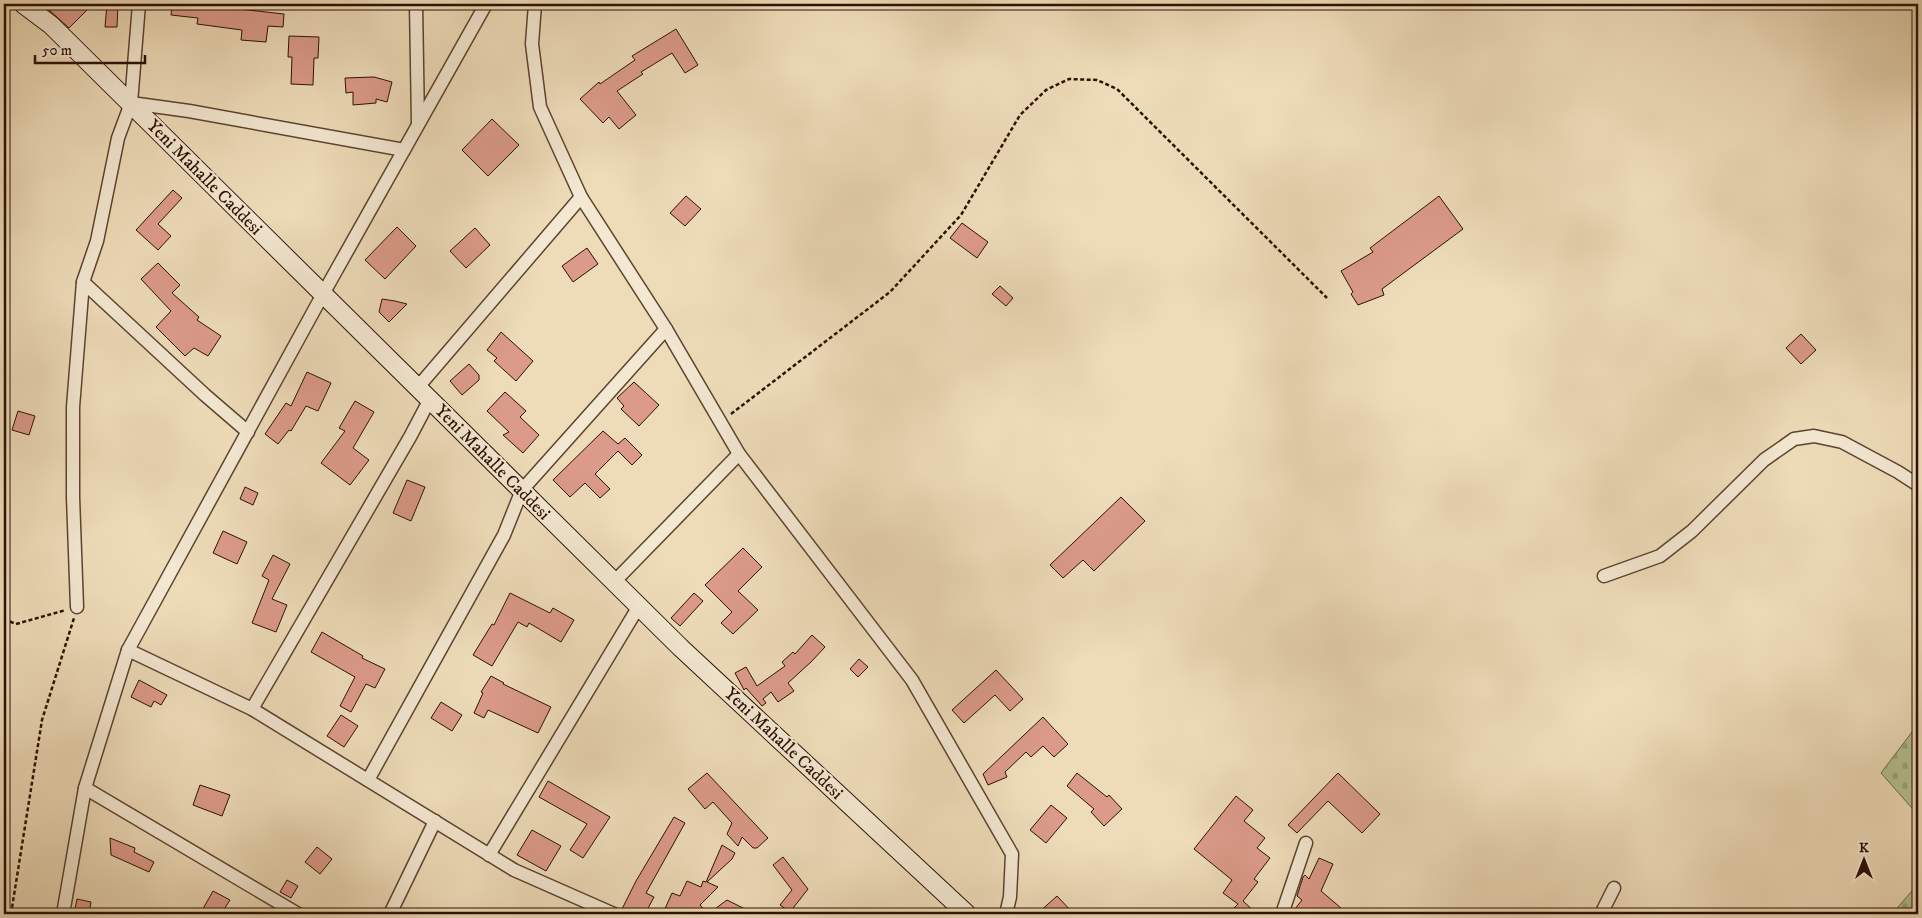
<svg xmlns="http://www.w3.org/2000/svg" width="1922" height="918" viewBox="0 0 1922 918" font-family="'IM FELL DW Pica',serif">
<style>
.cemetery{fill:url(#cemetery-stones);stroke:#70684a}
.building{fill:#dc9b8a;stroke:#2b1003}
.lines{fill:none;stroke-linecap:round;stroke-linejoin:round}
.street-casing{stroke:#5c4330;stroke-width:15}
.secondary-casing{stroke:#2b1003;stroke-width:20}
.path{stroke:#2b1003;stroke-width:2.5;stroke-dasharray:4 2.5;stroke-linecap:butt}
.street{stroke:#f4e8d2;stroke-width:12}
.secondary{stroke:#f4e8d2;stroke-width:18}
.labels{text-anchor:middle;stroke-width:4.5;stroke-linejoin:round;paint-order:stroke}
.street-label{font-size:18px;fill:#2b1003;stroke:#f4e8d2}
</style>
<defs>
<pattern id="cemetery-stones" width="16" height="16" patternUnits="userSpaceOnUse" patternTransform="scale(1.25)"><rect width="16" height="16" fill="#b5c192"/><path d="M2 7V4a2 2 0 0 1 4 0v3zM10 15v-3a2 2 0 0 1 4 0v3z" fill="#9ca57c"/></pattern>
</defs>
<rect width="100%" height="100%" fill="#eedcb9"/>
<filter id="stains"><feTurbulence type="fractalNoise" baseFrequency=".004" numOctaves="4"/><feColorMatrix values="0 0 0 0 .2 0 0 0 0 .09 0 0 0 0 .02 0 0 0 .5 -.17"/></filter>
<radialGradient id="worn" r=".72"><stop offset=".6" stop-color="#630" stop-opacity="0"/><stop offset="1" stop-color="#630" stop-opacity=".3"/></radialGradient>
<g class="cemetery">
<polygon points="1918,724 1918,815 1881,773"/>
<polygon points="1918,884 1918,914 1892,914"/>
</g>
<g class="building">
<polygon points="55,4 81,4 87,10 69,28 49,10"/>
<polygon points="107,4 118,4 117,27 105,27"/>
<polygon points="172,4 239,4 239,9 284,14 283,27 268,26 266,42 241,40 242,30 197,24 198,18 171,15"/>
<polygon points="676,29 698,65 685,73 672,53 641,72 643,74 617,91 636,115 619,129 609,117 603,123 580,99 599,82 600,84 635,60 632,56"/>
<polygon points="289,36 319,37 318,58 314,58 313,85 291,84 292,57 288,57"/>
<polygon points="374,77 392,82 387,102 376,99 376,103 353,105 353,92 346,93 345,78"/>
<polygon points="492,119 519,145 488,176 462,150"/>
<polygon points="173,190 182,198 158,224 171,236 158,250 136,230"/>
<polygon points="686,196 701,209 685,226 670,213"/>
<polygon points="1439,196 1463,229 1382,289 1384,295 1358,305 1351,294 1353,292 1341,271 1373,252 1370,248"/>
<polygon points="962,223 988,242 977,258 950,238"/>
<polygon points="397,227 416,246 385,279 365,260"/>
<polygon points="475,228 490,245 466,268 450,251"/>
<polygon points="587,248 598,264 573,282 562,266"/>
<polygon points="158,263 180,285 172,293 199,317 197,320 221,336 208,356 194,348 185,356 156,327 171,311 141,279"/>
<polygon points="1000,286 1013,298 1006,306 992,294"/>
<polygon points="382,299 395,301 407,304 389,322 379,312"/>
<polygon points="501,332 533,361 516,381 494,361 497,358 487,350"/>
<polygon points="1801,334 1816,350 1801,364 1786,348"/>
<polygon points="469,364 479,375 479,380 462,395 450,381"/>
<polygon points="307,372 331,383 318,411 306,406 291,431 289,430 278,444 265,434 286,403 291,406"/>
<polygon points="634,382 659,405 639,426 621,409 624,406 617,398"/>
<polygon points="505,392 526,411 520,417 539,435 523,453 503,435 509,432 487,411"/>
<polygon points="355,401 374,412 353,448 369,460 350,485 321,463 345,431 339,428"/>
<polygon points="18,411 35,416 29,435 12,430"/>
<polygon points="603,431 618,444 625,438 642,455 632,465 618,451 595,474 610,489 600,498 585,483 570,497 553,480"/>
<polygon points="407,480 425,487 411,521 393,513"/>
<polygon points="245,487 258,493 253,505 240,499"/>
<polygon points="1121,497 1145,521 1094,571 1083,560 1063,578 1050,565"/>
<polygon points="223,531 247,542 237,564 213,553"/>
<polygon points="743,548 762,567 738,591 758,610 733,634 721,623 732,612 705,585"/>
<polygon points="273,555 290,564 272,599 287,605 276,632 252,623 269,580 262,576"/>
<polygon points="510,593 550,613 553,608 574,620 561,642 529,623 527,627 518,622 492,666 473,655 492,624 494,625"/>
<polygon points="694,593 703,601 680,626 671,618"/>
<polygon points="322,632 363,656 362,658 385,669 375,688 366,684 351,712 340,706 355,677 311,652"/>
<polygon points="812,635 825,647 811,662 788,683 794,691 778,702 771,692 763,699 766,703 762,706 746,688 744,690 735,673 746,667 757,686 785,666 782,662 793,652 795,654"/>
<polygon points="859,659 868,667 858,677 850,669"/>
<polygon points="996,670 1023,699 1010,711 995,695 964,723 952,710"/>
<polygon points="491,676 504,683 503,684 551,707 538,733 488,710 484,718 474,713 483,693 481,692"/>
<polygon points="139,680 167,695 161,705 154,701 151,707 131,697"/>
<polygon points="441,702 462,715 452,731 431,718"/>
<polygon points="341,715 358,726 344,747 327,736"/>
<polygon points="1043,717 1068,744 1054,757 1043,746 1031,757 1026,752 1005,772 1007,777 988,785 983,774"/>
<polygon points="707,773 768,838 757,848 753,848 742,837 738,846 727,834 732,823 713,802 705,809 688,789"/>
<polygon points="1077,773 1107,797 1109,795 1122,809 1104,826 1091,812 1094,809 1067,786"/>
<polygon points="1338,773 1380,814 1362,833 1328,801 1297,833 1288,825"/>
<polygon points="548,781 610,817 583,858 570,850 587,824 539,797"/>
<polygon points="200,785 230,795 222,816 193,805"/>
<polygon points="1236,796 1253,810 1244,821 1265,838 1257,848 1270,858 1254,879 1258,882 1243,901 1257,914 1228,914 1238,904 1223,893 1232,880 1194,849"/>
<polygon points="1051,805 1067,818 1046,843 1030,830"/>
<polygon points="674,817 685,823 646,893 654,897 645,914 622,914 621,911 636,881"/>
<polygon points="532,830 561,846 546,871 517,855"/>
<polygon points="110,838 135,848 134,852 154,862 149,872 111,855"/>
<polygon points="722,845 735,853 732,859 707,882 718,887 700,905 708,914 672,914 664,911 672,893 680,896 687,881 701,887 703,881 706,882"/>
<polygon points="317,847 332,859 320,874 305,862"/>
<polygon points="783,857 808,889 790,912 780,905 792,890 773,865"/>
<polygon points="1319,858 1333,864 1321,891 1348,914 1291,914 1302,900 1297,896 1303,877 1305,875 1309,879"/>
<polygon points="287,880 298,886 291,898 280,892"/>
<polygon points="213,891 230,900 221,914 200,914"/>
<polygon points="1057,896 1074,914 1037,914"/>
<polygon points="77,899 91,902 89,914 74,914"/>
<polygon points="727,900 755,914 708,914"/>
</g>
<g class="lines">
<g class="street-casing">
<g id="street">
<polyline points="416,4 418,124"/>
<polyline points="535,4 532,44 540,107 581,197 666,329 739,454 912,680 1012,854 1010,897 1006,914"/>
<polyline points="131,103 189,111 404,150"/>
<polyline points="83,282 205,395 248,432"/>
<polyline points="418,387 581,197"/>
<polyline points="1604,576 1660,556 1692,531 1764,460 1794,439 1814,436 1842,442 1898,472 1918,485"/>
<polyline points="614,582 739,454"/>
<polyline points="77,607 73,497 73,407 83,282 97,241 118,138 131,103 139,4"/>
<polyline points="128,650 252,709 514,870 614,914"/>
<polyline points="252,709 410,437 430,399"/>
<polyline points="368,780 504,535 522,490 666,329"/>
<polyline points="85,788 298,914"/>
<polyline points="489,855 639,606"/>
<polyline points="63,914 85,788 128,650 323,294 486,4"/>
<polyline points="390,914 435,821"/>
<polyline points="1282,914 1306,843"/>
<polyline points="1601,914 1614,888"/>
</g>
</g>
<g class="secondary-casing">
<polyline id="secondary" points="23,4 51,25 681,648 967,914"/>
</g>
<g class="path">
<polyline points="731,414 890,292 961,215 1020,115 1046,90 1069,79 1097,80 1117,89 1327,298"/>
<polyline points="4,619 16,624 66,610"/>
<polyline points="11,914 42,720 74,618"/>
</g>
<use href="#street" class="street"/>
<use href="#secondary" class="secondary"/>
</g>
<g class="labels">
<g class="street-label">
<text transform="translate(205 177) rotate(45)" y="6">Yeni Mahalle Caddesi</text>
<text transform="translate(493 462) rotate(45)" y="6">Yeni Mahalle Caddesi</text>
<text transform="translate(784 743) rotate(43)" y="6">Yeni Mahalle Caddesi</text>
</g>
</g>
<rect width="1922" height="918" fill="none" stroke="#eedcb9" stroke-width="20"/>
<rect x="5" y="5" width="1912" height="908" fill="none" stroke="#2b1003" stroke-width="2.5"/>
<rect x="10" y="10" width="1902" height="898" fill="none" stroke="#2b1003"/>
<g transform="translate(1864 860)" stroke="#f4e8d2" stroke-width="4" paint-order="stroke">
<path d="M0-4L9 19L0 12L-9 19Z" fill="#2b1003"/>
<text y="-8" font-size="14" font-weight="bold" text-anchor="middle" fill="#2b1003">K</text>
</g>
<path d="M35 55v8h110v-8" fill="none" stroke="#2b1003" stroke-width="2.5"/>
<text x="42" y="55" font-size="15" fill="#2b1003" stroke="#f4e8d2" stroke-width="4" paint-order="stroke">50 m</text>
<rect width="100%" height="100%" filter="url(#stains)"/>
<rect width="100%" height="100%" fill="url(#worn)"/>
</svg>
